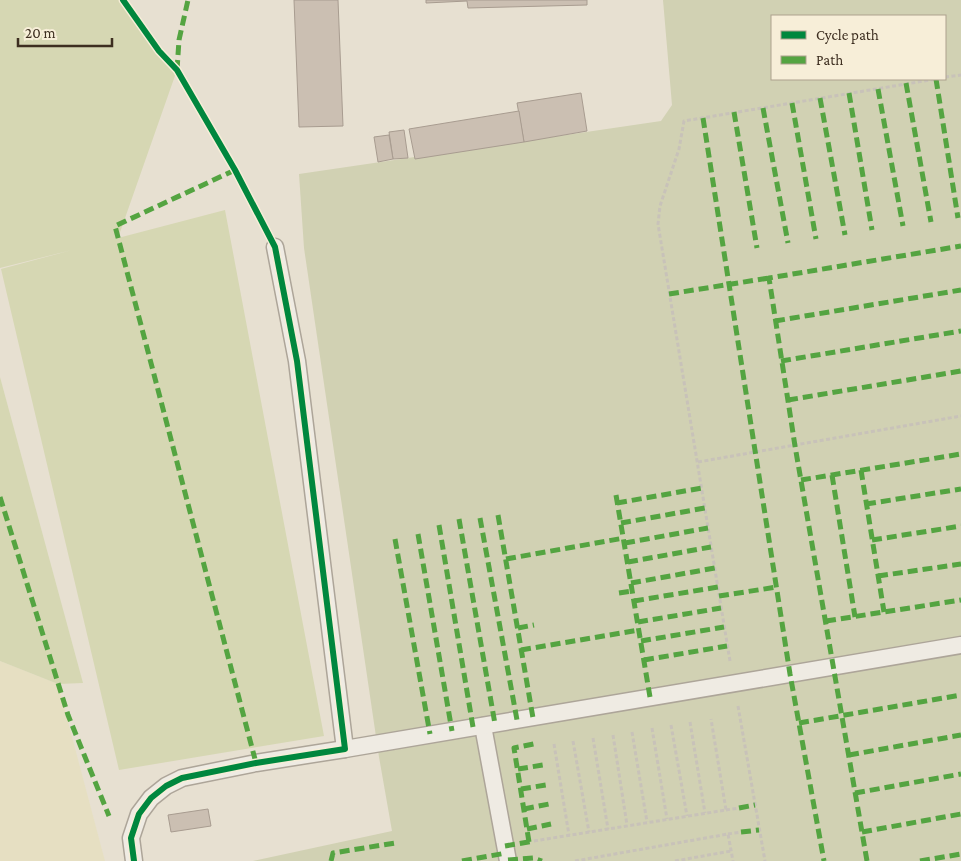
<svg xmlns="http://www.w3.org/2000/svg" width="961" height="861" viewBox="0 0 961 861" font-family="'Crimson Pro',serif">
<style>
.farmland{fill:#e6dfc2}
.green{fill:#d6d7b3}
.cemetery{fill:#d1d1b3;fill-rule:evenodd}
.building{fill:#cbbfb2;stroke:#a89c90}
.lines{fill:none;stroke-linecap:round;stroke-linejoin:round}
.lane-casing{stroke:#ada599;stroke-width:19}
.path{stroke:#c8c2b9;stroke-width:3;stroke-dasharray:4 2.5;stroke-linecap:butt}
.lane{stroke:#efebe3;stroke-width:16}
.quiet{stroke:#54a441;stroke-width:5;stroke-dasharray:10 5;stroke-linecap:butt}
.cycleway-casing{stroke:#f7eed8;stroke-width:9}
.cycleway{stroke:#00873e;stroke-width:6}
</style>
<rect width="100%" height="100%" fill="#e7e0d1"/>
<polygon class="farmland" points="0,661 58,684 105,861 0,861"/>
<g class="green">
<polygon points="0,0 123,0 177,70 118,238 225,210 324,736 119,770 1,269 72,250 0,268"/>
<polygon points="0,377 83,683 58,684 0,661"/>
</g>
<path class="cemetery" d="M663,0H961V861H253L392,831L379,757L304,248L299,174L661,121L672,105ZM772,16H945V79H772Z"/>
<g class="building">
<polygon points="294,0 338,0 343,126 299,127"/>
<polygon points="426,0 587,0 587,5 468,8 467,1 426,3"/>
<polygon points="581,93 587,131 524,142 517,103"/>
<polygon points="519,111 524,142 415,159 409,129"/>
<polygon points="404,130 408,158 393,159 389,132"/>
<polygon points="389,135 393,159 378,162 374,137"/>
<polygon points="208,809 211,826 171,832 168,815"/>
</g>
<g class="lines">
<g class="lane-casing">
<g id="lane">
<polyline points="483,726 508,861"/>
<polyline points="345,749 961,645"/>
<polyline points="134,861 131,838 139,814 151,798 166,786 182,778 256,763 345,749 297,361 275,247"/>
</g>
</g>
<g class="path">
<polyline points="945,77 961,75"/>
<polyline points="698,462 961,416"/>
<polyline points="730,661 658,224 660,206 679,149 684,121 936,79"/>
<polyline points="738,706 765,861"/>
<polyline points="690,722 705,813"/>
<polyline points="671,725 687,816"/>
<polyline points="652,728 667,819"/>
<polyline points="632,732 647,822"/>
<polyline points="613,735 627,825"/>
<polyline points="593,738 608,829"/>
<polyline points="573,741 589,832"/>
<polyline points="554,744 569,835"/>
<polyline points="726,810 739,808"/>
<polyline points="728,834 741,832"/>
<polyline points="534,841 726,810 711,719"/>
<polyline points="575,861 728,834 733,861"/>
<polyline points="675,861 731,851"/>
</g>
<use href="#lane" class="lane"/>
<g class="quiet">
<polyline points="177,70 179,40 188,0"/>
<polyline points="936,79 958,218"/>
<polyline points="906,83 931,222"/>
<polyline points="878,89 903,226"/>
<polyline points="849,93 872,230"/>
<polyline points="820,98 845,235"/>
<polyline points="792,103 816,239"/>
<polyline points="763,108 788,243"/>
<polyline points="734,112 757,248"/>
<polyline points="703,118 790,674 824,861"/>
<polyline points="235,170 115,226 256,763"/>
<polyline points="669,294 769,278"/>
<polyline points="775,321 961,290"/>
<polyline points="781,361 961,331"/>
<polyline points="788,400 961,371"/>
<polyline points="861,470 884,612"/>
<polyline points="832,475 855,617"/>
<polyline points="801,480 961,454"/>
<polyline points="616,495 650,697"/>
<polyline points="0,497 68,715 109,816"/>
<polyline points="617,503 702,488"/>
<polyline points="866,504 961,489"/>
<polyline points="498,515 533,718"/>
<polyline points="480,518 517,720"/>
<polyline points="459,519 495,724"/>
<polyline points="621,523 705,508"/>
<polyline points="439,525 473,727"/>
<polyline points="418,534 452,731"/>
<polyline points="395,539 430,734"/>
<polyline points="872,540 961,526"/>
<polyline points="625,543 708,528"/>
<polyline points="506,559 624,538"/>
<polyline points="628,562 711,547"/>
<polyline points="878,576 961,564"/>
<polyline points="631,583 715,568"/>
<polyline points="619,593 633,591"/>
<polyline points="719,596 777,587"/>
<polyline points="634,601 718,587"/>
<polyline points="826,621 961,600"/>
<polyline points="638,622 721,608"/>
<polyline points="518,628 534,625"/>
<polyline points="641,641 724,627"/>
<polyline points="521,650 639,630"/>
<polyline points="644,660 727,646"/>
<polyline points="799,723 961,695"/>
<polyline points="849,755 961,735"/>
<polyline points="518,769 543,765"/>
<polyline points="521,789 546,785"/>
<polyline points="855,793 961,774"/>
<polyline points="739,808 755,805"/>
<polyline points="524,809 549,804"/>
<polyline points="527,829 551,824"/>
<polyline points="741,832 759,830"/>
<polyline points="862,832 961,814"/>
<polyline points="529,842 514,748 538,743"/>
<polyline points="505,846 534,841"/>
<polyline points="508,860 533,858 542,861"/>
<polyline points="331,861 333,853 395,843"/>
<polyline points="462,861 506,853"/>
<polyline points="867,861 795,446 769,278 961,246"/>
<polyline points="920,861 961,854"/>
</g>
<g class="cycleway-casing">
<polyline id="cycleway" points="123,0 159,51 177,70 235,170 275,247 297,361 345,749 256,763 182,778 166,786 151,798 139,814 131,838 134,861"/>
</g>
<use href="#cycleway" class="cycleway"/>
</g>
<rect x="771" y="15" width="175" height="65" fill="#f7eed8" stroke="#ada18e"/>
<rect x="781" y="31" width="25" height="8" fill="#00873e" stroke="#ada18e"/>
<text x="816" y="40" font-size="15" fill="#3d2e20">Cycle path</text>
<rect x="781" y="56" width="25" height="8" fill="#54a441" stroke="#ada18e"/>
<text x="816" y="65" font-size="15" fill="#3d2e20">Path</text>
<path d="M18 38v8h94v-8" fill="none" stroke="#3d2e20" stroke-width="2.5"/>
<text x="25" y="38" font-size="15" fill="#3d2e20" stroke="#f7eed8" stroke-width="4" paint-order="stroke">20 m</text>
</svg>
